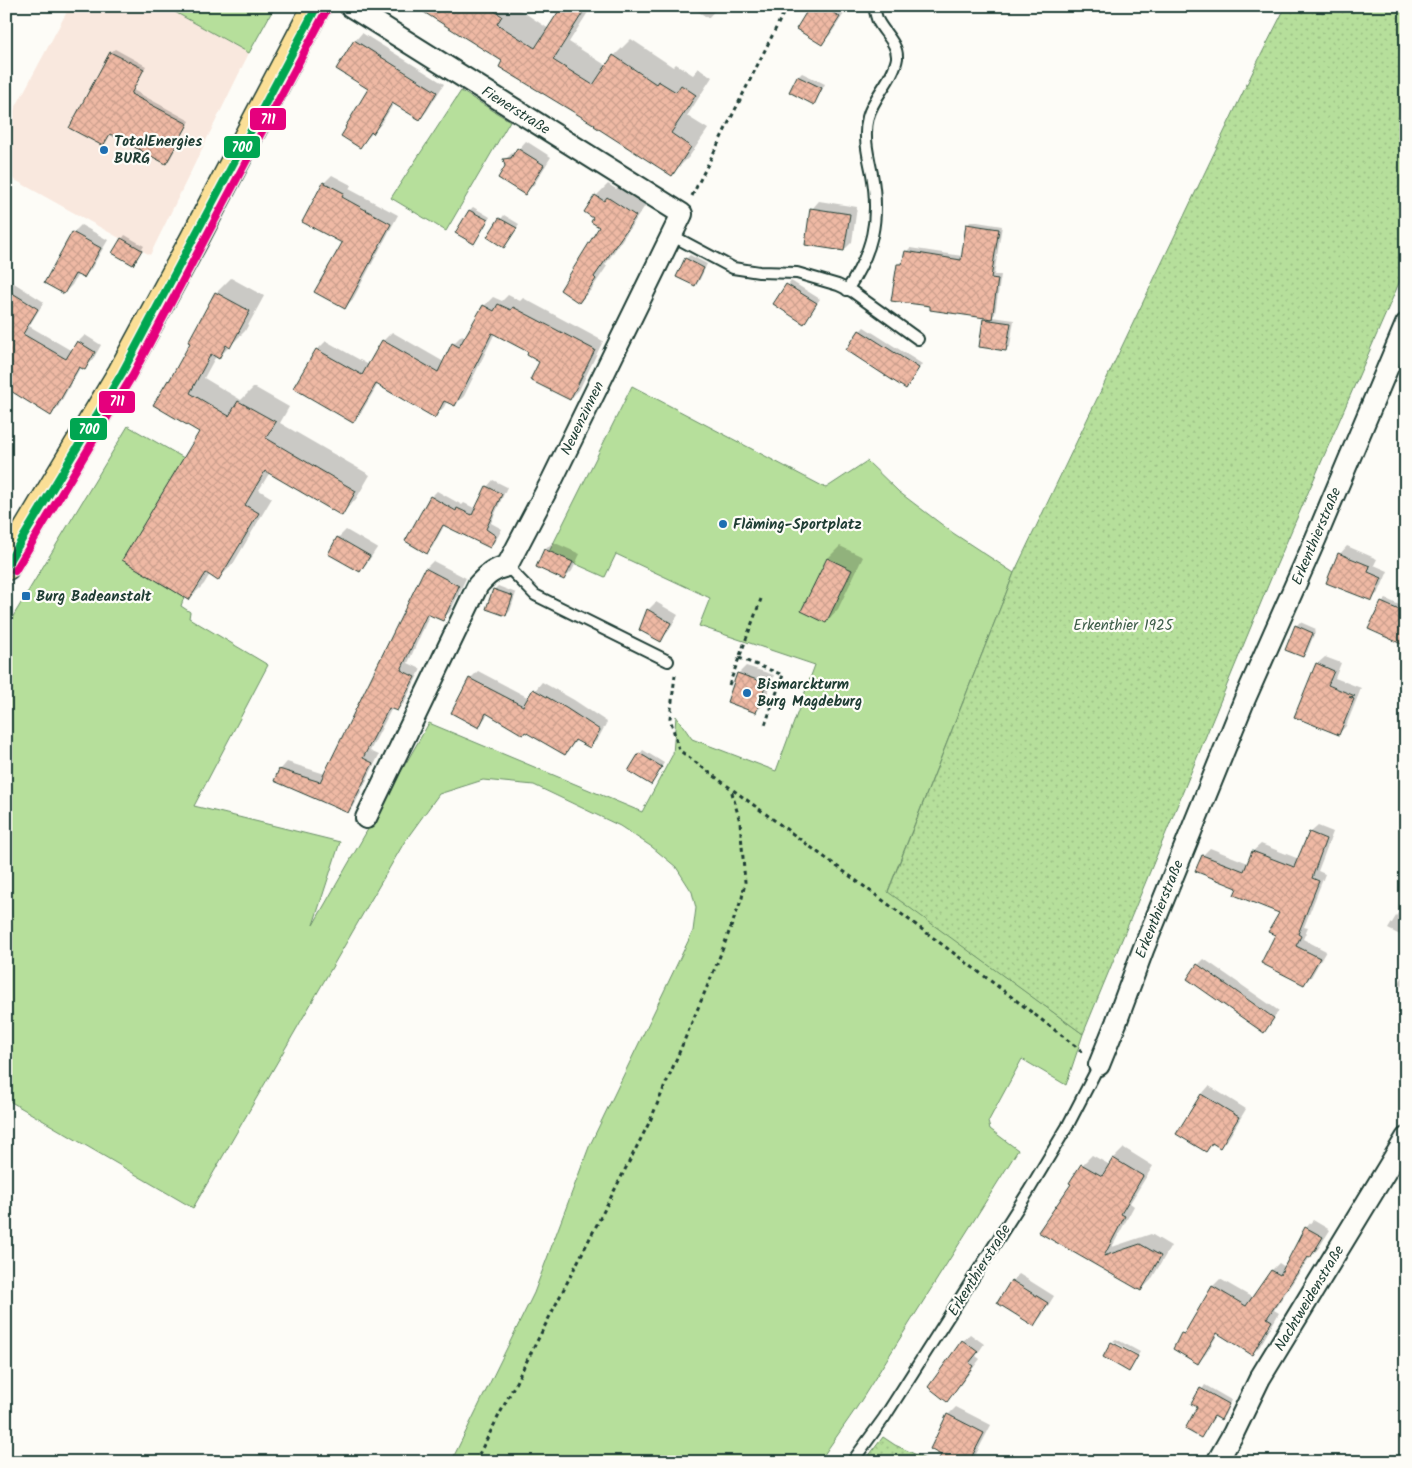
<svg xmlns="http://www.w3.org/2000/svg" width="1412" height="1468" viewBox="0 0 1412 1468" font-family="Kalam,sans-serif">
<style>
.built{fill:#f9e8de}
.grass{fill:#b6df9b;stroke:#6a8e68}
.garden{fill:url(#garden-dots);stroke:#6a8e68}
.shadow{fill:#0003}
.building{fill:url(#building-cross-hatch);stroke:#1f3d34}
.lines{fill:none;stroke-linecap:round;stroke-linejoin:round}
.service-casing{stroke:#1f3d34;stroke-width:14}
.minor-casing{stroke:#1f3d34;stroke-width:24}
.primary-casing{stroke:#1f3d34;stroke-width:31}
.path{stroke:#1f3d34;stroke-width:3;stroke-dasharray:4 4;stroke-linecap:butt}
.service{stroke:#fdfcf7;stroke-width:10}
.minor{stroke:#fdfcf7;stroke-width:20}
.primary{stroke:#fbdf96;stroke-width:28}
.bus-1-casing{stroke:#fdfcf7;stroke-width:11}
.bus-2-casing{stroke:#fdfcf7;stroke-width:11}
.bus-1{stroke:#00a651;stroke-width:8}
.bus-2{stroke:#e5007d;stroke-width:8}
.poi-dot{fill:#1f6fb2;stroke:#fdfcf7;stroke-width:2}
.labels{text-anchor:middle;stroke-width:4.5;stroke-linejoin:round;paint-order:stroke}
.street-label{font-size:15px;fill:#1f3d34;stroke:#fdfcf7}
.poi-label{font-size:15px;font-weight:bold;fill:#1f3d34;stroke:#fdfcf7;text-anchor:start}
.park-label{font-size:15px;fill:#3d5d49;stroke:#fdfcf7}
.line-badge{stroke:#fdfcf7;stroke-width:2}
.badge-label{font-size:14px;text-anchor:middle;font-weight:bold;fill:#fff}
</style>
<defs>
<pattern id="garden-dots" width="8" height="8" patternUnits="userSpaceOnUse" patternTransform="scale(1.25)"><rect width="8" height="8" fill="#b6df9b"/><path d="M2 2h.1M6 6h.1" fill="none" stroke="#9cc086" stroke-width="1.8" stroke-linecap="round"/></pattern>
<pattern id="building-cross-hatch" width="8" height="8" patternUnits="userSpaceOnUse" patternTransform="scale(1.25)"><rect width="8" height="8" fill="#efb9a4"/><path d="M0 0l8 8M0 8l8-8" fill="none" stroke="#cca08e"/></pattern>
</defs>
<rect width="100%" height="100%" fill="#fdfcf7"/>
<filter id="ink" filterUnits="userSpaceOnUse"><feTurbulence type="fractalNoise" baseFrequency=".02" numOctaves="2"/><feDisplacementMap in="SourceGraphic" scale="10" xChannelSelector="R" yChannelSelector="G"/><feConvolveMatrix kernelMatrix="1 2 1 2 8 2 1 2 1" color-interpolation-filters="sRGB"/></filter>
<g filter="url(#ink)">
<polygon class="built" points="70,6 164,6 249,53 150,255 6,175 6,125"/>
<g class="grass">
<polygon points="164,6 275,6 249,53"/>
<polygon points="461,91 510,121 446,231 391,198"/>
<polygon points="632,386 826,488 867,461 899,492 953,533 1014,573 888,891 1083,1034 1066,1085 1022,1059 988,1122 990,1129 1018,1150 857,1407 819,1462 451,1462 534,1293 589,1147 693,931 696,908 692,892 676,867 652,847 620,826 534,785 483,780 439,794 405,841 193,1208 6,1099 6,628 128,426 184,458 123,560 184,597 181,606 190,612 189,618 268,665 194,806 340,842 313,925 429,723 642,812 673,754 676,716 692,739 776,771 815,665 699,626 710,598 616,554 605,577 549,552"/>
</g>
<g class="garden">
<polygon points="1286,6 1406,6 1406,267 1274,571 1083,1034 888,892 1014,573 1257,63"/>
<polygon points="883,1437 895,1445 932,1462 864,1462"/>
</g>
<g class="shadow">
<polygon points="416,6 514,6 549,29 564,6 592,6 569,42 607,66 614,56 631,39 673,67 676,64 693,75 699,68 712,77 687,116 708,129 689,157 672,174 504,61"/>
<polygon points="690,6 719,6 708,18"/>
<polygon points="811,6 843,6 847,9 830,35 822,43"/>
<polygon points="362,33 444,84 427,111 420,118 394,103 381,124 360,146 370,89 355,41"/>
<polygon points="115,49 146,66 133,90 190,121 170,159 166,163 111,133 103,144 71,127 111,52"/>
<polygon points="802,73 825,84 817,100 814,103 798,77"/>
<polygon points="526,141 551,157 533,186 525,193 507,167 505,160 513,152 517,151"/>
<polygon points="332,175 351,185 349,189 398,215 353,299 345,307 343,242 324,183"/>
<polygon points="608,184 616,189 620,186 647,203 605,265 607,266 591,290 579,302 601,227 594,218 596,196"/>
<polygon points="819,201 857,207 852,242 844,250 812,209"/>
<polygon points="473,207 490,217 474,243 470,210"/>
<polygon points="504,215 519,224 504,247 489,237"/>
<polygon points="971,221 1002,226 994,275 1001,275 995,314 992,317 1014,320 1010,346 1006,349 984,320 987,317 932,305 898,264 902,261 904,261 906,252 910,248 962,256 967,225"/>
<polygon points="81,225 108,240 91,269 84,277 78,274 72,285 64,293 46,282 73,233"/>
<polygon points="125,235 144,246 133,264 122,239"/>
<polygon points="690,255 707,264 699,281 695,285 686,259"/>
<polygon points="6,278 44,302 29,326 72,351 78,342 85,335 101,345 92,361 85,368 81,366 58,407 51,415 6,387"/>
<polygon points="231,278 264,296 245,331 219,357 216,356 204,378 241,400 254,387 289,407 280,423 370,475 356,499 341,514 270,472 259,490 272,498 233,564 218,579 210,574 204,584 189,599 201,432 169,381 174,376 192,342 190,341 216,293"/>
<polygon points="791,281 820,299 804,322 775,304"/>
<polygon points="508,295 520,301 523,298 603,341 579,390 570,399 541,361 530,351 495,333 464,396 455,405 447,401 444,407 435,416 378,384 361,413 352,422 317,350 326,341 369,365 383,341 392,332 444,362 453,344 462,335 466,337 484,306 493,297 502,301"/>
<polygon points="864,327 922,364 906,387 860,331"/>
<polygon points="493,480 507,487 491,523 502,529 496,540 490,546 445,524 433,546 427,552 431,497 437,491 462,505 464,503 476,509 487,487"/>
<polygon points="346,530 377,548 367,563 359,571 338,538"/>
<polygon points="553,542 580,554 572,571 564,579 545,550"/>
<polygon points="840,546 863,557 838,609 826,622 803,611 828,558"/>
<polygon points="1347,546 1377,559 1374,565 1388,571 1379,592 1371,599 1328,582 1340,554"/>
<polygon points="433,561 466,578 450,612 442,619 430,614 408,663 421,669 404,703 397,710 392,708 370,751 379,755 355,804 348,812 280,770 287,762 325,774 426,568"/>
<polygon points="498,586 516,593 510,611 506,615 494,590"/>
<polygon points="1386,599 1406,608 1406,645 1382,603"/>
<polygon points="656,602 678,615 668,632 660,640 648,610"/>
<polygon points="1300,622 1316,629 1307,652 1303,656 1296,626"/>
<polygon points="1325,657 1341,663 1335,678 1361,688 1359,691 1360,691 1346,726 1339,733 1317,664"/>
<polygon points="746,666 774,675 764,704 756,712 738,674"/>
<polygon points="478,671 529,698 542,682 574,700 607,722 598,739 590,747 577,740 565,754 526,731 489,713 479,726 470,679"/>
<polygon points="643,750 664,763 651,783 640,754"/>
<polygon points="1318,826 1333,832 1318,871 1325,874 1304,927 1308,928 1303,939 1326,951 1311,977 1303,984 1277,935 1280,912 1239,887 1203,855 1210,848 1248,863 1253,851 1261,844 1299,859 1310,833"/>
<polygon points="1405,902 1406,903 1406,938 1388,929"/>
<polygon points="1204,959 1279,1011 1263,1031 1198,965"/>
<polygon points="1406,972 1406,989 1398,984"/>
<polygon points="1406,1000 1406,1010 1401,1007"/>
<polygon points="1209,1086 1246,1109 1228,1139 1220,1146 1214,1143 1206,1150 1202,1094"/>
<polygon points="1124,1148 1153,1166 1130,1203 1134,1206 1112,1247 1151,1234 1171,1246 1151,1280 1141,1290 1040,1232 1073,1183 1082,1165 1092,1155 1110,1165 1114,1158"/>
<polygon points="1313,1220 1330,1230 1318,1249 1310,1257 1274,1310 1279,1313 1260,1346 1252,1354 1219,1332 1205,1355 1198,1362 1182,1334 1190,1327 1213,1286 1220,1279 1253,1298 1272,1270 1279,1263 1285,1267 1306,1228"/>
<polygon points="1019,1274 1054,1296 1041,1317 1034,1324 1012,1281"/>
<polygon points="970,1334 984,1344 976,1356 980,1359 954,1393 947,1400 963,1341"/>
<polygon points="1116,1339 1140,1352 1138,1355 1113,1341"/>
<polygon points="1205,1385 1231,1400 1225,1415 1221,1418 1215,1415 1201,1436 1199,1406 1193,1403"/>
<polygon points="956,1407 991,1425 972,1462 949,1462 948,1415"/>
</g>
<g class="building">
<polygon points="414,6 487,6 502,16 497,24 535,48 562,6 587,6 553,60 593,85 613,55 656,84 658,81 676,92 681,85 696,95 671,133 691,147 672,176 594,126 595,125 499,67 502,61"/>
<polygon points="810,6 823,6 840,17 822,45 796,29"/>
<polygon points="354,40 437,92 420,120 392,103 373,134 371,132 360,148 341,136 346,128 345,127 368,89 336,69"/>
<polygon points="110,52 144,69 131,94 188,124 166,164 110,134 103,146 69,128"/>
<polygon points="797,76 822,88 814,105 789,92"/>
<polygon points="517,148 544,165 525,195 498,178 505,166 503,159 511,158"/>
<polygon points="323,182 344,193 342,197 391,224 345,309 314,292 342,243 302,222"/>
<polygon points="595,195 604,201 607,197 636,216 594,277 596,279 579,303 560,290 599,227 591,222 593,218 584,212"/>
<polygon points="810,208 850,214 844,251 805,245"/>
<polygon points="469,210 488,220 474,244 455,233"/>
<polygon points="499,218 517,228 504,248 487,237"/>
<polygon points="966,224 999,229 991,278 998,279 992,319 930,310 930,306 891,301 897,264 902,264 905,251 961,260"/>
<polygon points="72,232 101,248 84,278 75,274 64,294 44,283"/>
<polygon points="121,238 142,250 133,265 112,253"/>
<polygon points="685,258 704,268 695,286 676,277"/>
<polygon points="786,284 817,303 804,324 773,304"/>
<polygon points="6,289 38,309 23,334 66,359 77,341 95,352 85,370 79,367 51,416 6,388"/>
<polygon points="215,292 250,311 230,348 226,345 219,359 211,354 190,393 229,416 238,401 276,422 266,438 356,491 342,516 265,471 245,505 259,513 218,581 206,573 189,600 122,560 199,432 153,405 168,380 169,381 190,343 188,342"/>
<polygon points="498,304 511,310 513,307 595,350 570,400 530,380 539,362 527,355 528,352 492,333 455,406 444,401 435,418 376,384 353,423 293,388 316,349 362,375 382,340 438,372 452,343 459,347 483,305 494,311"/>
<polygon points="983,319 1011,323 1006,351 979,347"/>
<polygon points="859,330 919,368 906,389 846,350"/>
<polygon points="486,486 502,494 486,529 496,536 490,548 443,525 427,554 405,541 430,496 456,511 457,508 472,515"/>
<polygon points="337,537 370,556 360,572 328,554"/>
<polygon points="544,549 573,562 564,580 536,567"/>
<polygon points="1338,553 1370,566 1368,572 1382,578 1372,601 1326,583"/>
<polygon points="827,558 852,570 826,623 801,611"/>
<polygon points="425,568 459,586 443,621 427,614 401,670 415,677 397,711 389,708 363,758 373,763 348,813 274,781 279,769 320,782"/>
<polygon points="493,589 513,596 506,616 486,609"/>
<polygon points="1381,602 1406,613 1406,646 1368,629"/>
<polygon points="647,609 671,623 661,642 639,630"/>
<polygon points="1295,625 1313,633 1303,657 1285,650"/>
<polygon points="1316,663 1334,671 1328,685 1355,696 1349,697 1354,699 1339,735 1294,717"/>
<polygon points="737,673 766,683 756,713 727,702"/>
<polygon points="469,678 523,706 533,689 566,708 600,730 590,748 575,740 565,755 525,732 523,735 486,713 479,728 451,713"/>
<polygon points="639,753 662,767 651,785 628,771"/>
<polygon points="1309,832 1326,839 1312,878 1319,881 1298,934 1301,936 1296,946 1320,958 1304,985 1261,963 1275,935 1268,932 1279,913 1234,895 1237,888 1195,871 1202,855 1244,871 1252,851 1294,867"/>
<polygon points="1197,964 1274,1018 1264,1033 1187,979"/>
<polygon points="1201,1094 1239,1117 1220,1148 1212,1143 1206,1152 1176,1134"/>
<polygon points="1113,1158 1143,1176 1121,1214 1125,1216 1104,1256 1140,1244 1161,1256 1141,1291 1038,1232 1071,1184 1069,1183 1081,1164 1102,1176"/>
<polygon points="1305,1227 1323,1237 1310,1258 1308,1257 1267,1318 1272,1321 1252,1355 1217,1333 1198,1364 1173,1349 1181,1333 1184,1334 1212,1286 1246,1306 1271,1270 1280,1275"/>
<polygon points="1011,1280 1048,1303 1034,1326 997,1303"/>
<polygon points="962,1340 978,1352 969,1363 973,1366 947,1402 928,1387"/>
<polygon points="1111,1342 1138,1356 1129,1372 1103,1357"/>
<polygon points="1200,1388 1229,1404 1221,1420 1214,1416 1201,1438 1185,1429 1197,1407 1191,1404"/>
<polygon points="947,1414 984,1433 969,1462 937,1462 941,1455 930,1449"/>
</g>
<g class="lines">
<g class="service-casing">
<g id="service">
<polyline points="671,235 733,268 759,272 797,273 838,285 853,292 918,339"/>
<path d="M847,290C873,251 880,220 872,174C868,155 863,136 868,117C873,97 894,78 897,58C898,44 884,33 878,21C876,17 875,11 874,6"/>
<polyline points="507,566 535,595 668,661"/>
<polyline points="852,1462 884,1418 1028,1192 1067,1127 1099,1065"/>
</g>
</g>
<g class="minor-casing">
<g id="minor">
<path d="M350,6L682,214L552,480L507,566C494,569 487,575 478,585L366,818"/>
<polyline points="1099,1065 1116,1023 1143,950 1244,701 1316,538 1406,324"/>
<polyline points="1217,1462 1233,1434 1260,1378 1406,1138"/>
</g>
</g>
<g class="primary-casing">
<polyline id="primary" points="6,566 122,373 194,240 317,6"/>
</g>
<g class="path">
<polyline points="692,196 787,6"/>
<polyline points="739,658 783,675 765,725"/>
<path d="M675,675L670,718L679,750C814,850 950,948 1083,1052"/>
<polyline points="729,685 761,599"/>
<polyline points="475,1462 650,1121 718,961 742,898 745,882 740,822 731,789"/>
</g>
<use href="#service" class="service"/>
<use href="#minor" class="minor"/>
<use href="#primary" class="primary"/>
<g class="bus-1-casing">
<polyline id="bus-1" points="6,566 122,373 317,6"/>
</g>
<g class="bus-2-casing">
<polyline id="bus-2" points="15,571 131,378 326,11"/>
</g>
<use href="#bus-1" class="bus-1"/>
<use href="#bus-2" class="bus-2"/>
</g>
</g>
<g class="poi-dot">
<circle cx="104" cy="150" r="5"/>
<circle cx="723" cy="524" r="5"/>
<rect x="21" y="591" width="10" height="10" rx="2.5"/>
<circle cx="747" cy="693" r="5"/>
</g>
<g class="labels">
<g class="street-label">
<text transform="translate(516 110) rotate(32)" y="5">Fienerstraße</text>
<text transform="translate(582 418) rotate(-64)" y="5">Neuenzinnen</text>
<text transform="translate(1316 536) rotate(-67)" y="5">Erkenthierstraße</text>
<text transform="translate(1159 909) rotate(-68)" y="5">Erkenthierstraße</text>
<text transform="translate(979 1270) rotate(-58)" y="5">Erkenthierstraße</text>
<text transform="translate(1309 1298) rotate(-59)" y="5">Nachtweidenstraße</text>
</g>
<g class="poi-label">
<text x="114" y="146">TotalEnergies<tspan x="114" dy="17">BURG</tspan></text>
<text x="733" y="529">Fläming-Sportplatz</text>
<text x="36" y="601">Burg Badeanstalt</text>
<text x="757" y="689">Bismarckturm<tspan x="757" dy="17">Burg Magdeburg</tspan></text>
</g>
<g class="park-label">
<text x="1123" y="630">Erkenthier 1925</text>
</g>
</g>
<g class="line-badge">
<rect x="249" y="107" width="38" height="24" rx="5" fill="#e5007d"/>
<rect x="223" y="135" width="38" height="24" rx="5" fill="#00a651"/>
<rect x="98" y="390" width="38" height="24" rx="5" fill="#e5007d"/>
<rect x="69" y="417" width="39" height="24" rx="5" fill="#00a651"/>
</g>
<g class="badge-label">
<text x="268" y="124">711</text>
<text x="242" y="152">700</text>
<text x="117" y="406">711</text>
<text x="89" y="434">700</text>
</g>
<rect width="1412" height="1468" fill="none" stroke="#fdfcf7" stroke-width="25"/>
<rect x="12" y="12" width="1387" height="1443" fill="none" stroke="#1f3d34" stroke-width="2" filter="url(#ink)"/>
</svg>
